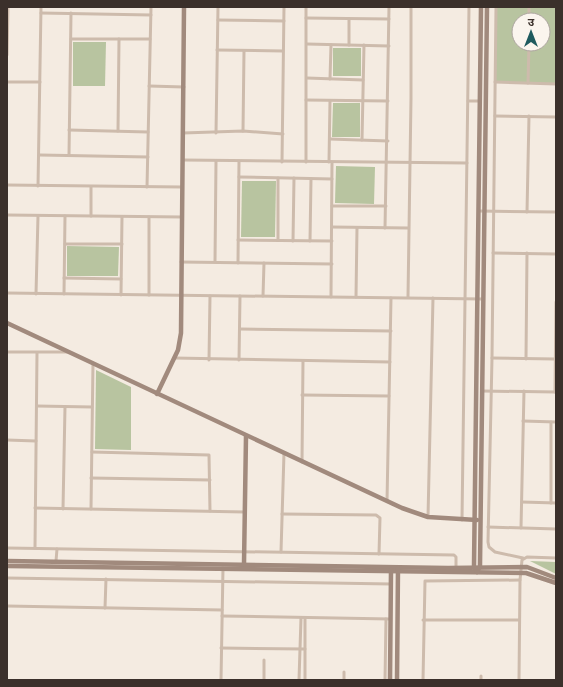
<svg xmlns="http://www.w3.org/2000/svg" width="563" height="687" viewBox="0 0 563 687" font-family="'Source Sans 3','Noto Sans Devanagari',sans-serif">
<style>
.green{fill:#b8c4a0;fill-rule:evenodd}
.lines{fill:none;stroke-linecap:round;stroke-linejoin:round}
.street{stroke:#cdbbac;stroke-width:3}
.secondary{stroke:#a18a7d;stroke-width:4.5}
</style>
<rect width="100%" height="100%" fill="#f4ebe1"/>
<g class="green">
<path d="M496,7H556V84L495,82ZM519,20H543V44H519Z"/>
<polygon points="73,42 106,42 105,86 73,86"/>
<rect x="333" y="48" width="28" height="28"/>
<polygon points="333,103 360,103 360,137 332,137"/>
<polygon points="336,166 375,167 374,204 335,203"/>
<polygon points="242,181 276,181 275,237 241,237"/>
<polygon points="67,246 119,247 118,276 67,276"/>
<polygon points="96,370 131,387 131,450 95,449"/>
<polygon points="530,561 556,562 556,574"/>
</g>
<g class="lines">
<g class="street">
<polyline points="496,7 492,358 488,542 489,547 495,552 523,558"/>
<polyline points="41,13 151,15"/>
<polyline points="306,18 389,19"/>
<polyline points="218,20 284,21"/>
<polyline points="529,20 529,7"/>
<polyline points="71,39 150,39"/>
<polyline points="307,44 389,46"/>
<polyline points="349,45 349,19"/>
<polyline points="217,50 283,51"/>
<polyline points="7,55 8,7"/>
<polyline points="307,78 363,80"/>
<polyline points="330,79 331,45"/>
<polyline points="7,82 40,82"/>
<polyline points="495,82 556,84"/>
<polyline points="528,83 529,44"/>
<polyline points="149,86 184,87"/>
<polyline points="306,100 388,101"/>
<polyline points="468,101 480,101"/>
<polyline points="495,116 556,117"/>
<polyline points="69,130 148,132"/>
<polyline points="118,131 119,39"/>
<polyline points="243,131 244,51"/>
<polyline points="183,133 243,131 283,134"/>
<polyline points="216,133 218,7"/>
<polyline points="330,139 388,141"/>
<polyline points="362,140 364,45"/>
<polyline points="40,155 148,157"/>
<polyline points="69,155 71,13"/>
<polyline points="183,160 467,163"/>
<polyline points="282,162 284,7"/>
<polyline points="306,162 306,7"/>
<polyline points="329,162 330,101"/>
<polyline points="239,177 332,179"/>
<polyline points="7,185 182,187"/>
<polyline points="38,186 41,7"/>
<polyline points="147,187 151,7"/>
<polyline points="332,206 386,206"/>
<polyline points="479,211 556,212"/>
<polyline points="527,212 529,116"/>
<polyline points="7,215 182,217"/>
<polyline points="91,216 91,187"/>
<polyline points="332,227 408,228"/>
<polyline points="385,228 389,7"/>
<polyline points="238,240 332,241"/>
<polyline points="278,240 278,178"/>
<polyline points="293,241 294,178"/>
<polyline points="310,241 311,179"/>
<polyline points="65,244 122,244"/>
<polyline points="493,253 556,254"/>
<polyline points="181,262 332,264"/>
<polyline points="215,262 216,161"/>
<polyline points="238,263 239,161"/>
<polyline points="64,278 121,279"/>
<polyline points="7,293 483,299"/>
<polyline points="36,294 38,216"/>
<polyline points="64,294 65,216"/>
<polyline points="121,295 122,217"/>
<polyline points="149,295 149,217"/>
<polyline points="263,296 264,263"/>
<polyline points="331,297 332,162"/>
<polyline points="356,297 357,228"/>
<polyline points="408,297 411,98 411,7"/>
<polyline points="240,329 391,331"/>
<polyline points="7,352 67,352"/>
<polyline points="174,358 390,362"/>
<polyline points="492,358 555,359"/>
<polyline points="526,359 527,253"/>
<polyline points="209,360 210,296"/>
<polyline points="239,360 240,296"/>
<polyline points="482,391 556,392"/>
<polyline points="555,392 556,302"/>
<polyline points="302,395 389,396"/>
<polyline points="37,406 92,407"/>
<polyline points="523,421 556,422"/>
<polyline points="7,440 36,441"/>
<polyline points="92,452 209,455 210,511"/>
<polyline points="302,462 303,361"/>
<polyline points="91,478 210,480"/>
<polyline points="387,501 391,298"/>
<polyline points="522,502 556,503"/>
<polyline points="551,503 551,422"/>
<polyline points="35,508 245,512"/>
<polyline points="63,509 65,407"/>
<polyline points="91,509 93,363"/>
<polyline points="282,514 376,515 380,518 379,554"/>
<polyline points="428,517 433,298"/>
<polyline points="462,520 469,7"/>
<polyline points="488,527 556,529"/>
<polyline points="521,528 524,391"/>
<polyline points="7,548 454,555 456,557 456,567"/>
<polyline points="35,548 37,353"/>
<polyline points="281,552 284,453"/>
<polyline points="56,561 57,549"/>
<polyline points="7,578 391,584"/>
<polyline points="7,606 222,610"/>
<polyline points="105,608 106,579"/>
<polyline points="222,616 390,619"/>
<polyline points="423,620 519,620"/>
<polyline points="221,648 305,649"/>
<polyline points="264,660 264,680"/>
<polyline points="221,680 223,568"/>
<polyline points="299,680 301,618"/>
<polyline points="305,680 305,618"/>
<polyline points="344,680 344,672"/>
<polyline points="385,680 386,619"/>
<polyline points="423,680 425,581 520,580"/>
<polyline points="481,680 481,676"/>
<polyline points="519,680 520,580 522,560 527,557 556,558"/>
</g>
<g class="secondary">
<polyline points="7,323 402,508 428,517 477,520"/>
<polyline points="157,394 178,350 181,333 184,7"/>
<polyline points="7,561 448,568 527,567 556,578"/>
<polyline points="244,564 246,436"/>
<polyline points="7,566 526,573 556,583"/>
<polyline points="477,572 480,566 487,7"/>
<polyline points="477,572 474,566 481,7"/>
<polyline points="390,680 391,570"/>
<polyline points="397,680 398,568"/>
</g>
</g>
<rect width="563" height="687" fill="none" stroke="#3b302b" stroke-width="16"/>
<g transform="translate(531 32)"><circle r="19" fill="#fbf5ee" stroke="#aea6a0"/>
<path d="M0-3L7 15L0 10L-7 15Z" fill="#1f5a5e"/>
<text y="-6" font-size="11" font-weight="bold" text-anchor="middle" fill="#3b302b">उ</text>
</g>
</svg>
